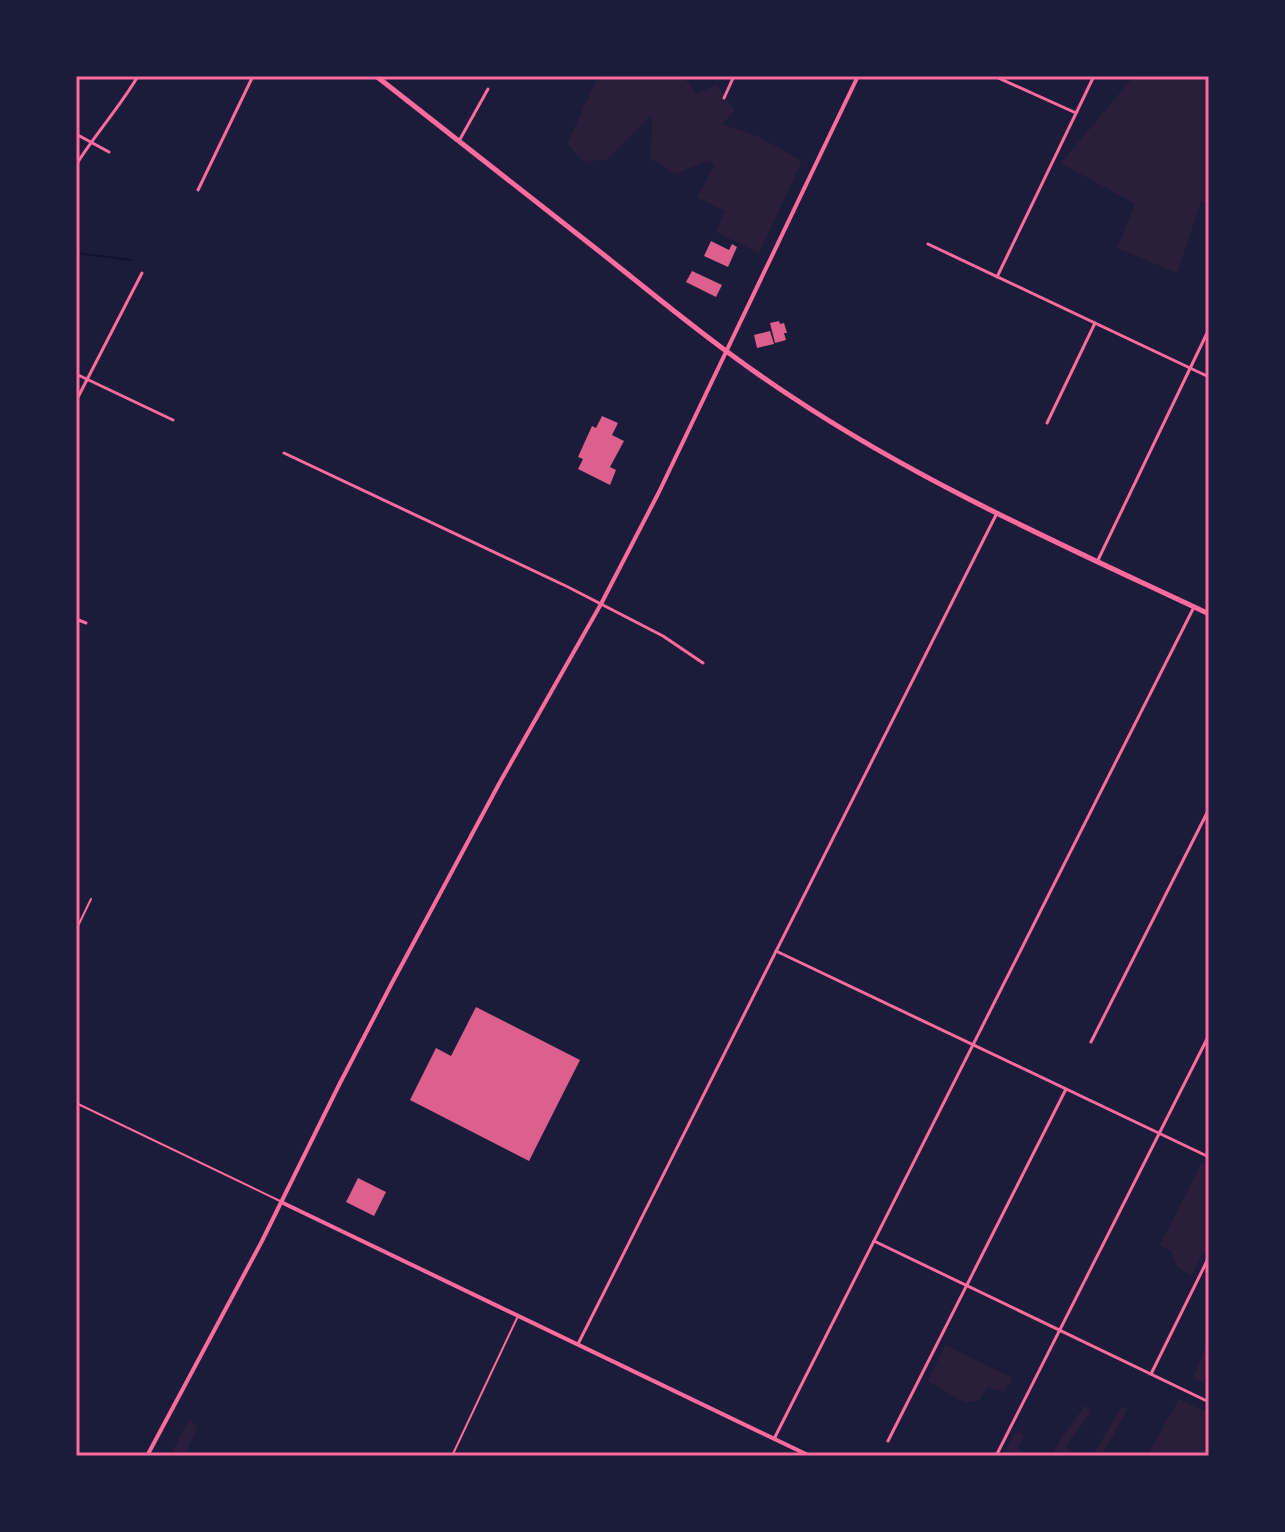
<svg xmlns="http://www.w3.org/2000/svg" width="1285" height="1532" viewBox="0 0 1285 1532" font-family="Lato,sans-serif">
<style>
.green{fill:#2a1e3b}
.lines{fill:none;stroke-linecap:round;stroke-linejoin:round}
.stream{stroke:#12122b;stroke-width:2}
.building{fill:#dd5f8e}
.service{stroke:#ff6b9d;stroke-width:2}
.minor{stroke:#ff6b9d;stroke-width:3}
.tertiary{stroke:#ff6b9d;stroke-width:4}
.primary{stroke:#ff6b9d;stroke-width:5}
.neatline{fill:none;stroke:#ff6b9d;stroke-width:3}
</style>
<rect width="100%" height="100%" fill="#1b1b3a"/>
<g class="green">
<polygon points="598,76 683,76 696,94 716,85 735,110 722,124 757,136 802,161 759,253 716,232 725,211 697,197 715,165 707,160 677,174 651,159 652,115 607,160 583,161 567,144"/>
<polygon points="1134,76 1209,76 1209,201 1201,201 1177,273 1117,248 1135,204 1061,163"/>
<polygon points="1202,1162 1209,1165 1209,1242 1191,1276 1178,1268 1172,1252 1160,1245"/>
<polygon points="1209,1341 1209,1371 1202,1383 1193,1377"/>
<polygon points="945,1345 1013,1378 1004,1392 987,1387 980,1400 965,1403 928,1381"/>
<polygon points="1179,1399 1209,1413 1209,1456 1147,1456"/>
<polygon points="1085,1405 1090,1413 1066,1447 1080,1456 1050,1456"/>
<polygon points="1121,1407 1128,1409 1101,1456 1093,1456"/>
<polygon points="189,1419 197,1427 185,1456 170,1456"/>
<polygon points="1017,1430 1024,1436 1018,1449 1030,1456 1002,1456"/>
</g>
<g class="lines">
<polyline class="stream" points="76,253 132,260"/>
</g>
<g class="building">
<polygon points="711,241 729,250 732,244 737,247 728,267 704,256"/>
<polygon points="692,271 722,285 716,297 686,282"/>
<polygon points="779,321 780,324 784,323 787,333 784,333 786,340 775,343 770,323"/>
<polygon points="770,331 774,344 757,348 754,335"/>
<polygon points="602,416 618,423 612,435 624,441 610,467 616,470 610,485 578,469 583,459 578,457 592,426 596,428"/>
<polygon points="476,1007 580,1060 529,1161 410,1100 436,1048 451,1056"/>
<polygon points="358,1178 386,1192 374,1216 346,1202"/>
</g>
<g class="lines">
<g class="service">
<polyline points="76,930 91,899"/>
<polyline points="76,1103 280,1201"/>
<polyline points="452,1456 518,1316"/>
</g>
<g class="minor">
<polyline points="994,76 1076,113"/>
<polyline points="724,98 734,76"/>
<polyline points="76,134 109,152"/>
<polyline points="459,141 488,89"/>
<path d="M76,165C95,134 120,107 138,76"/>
<polyline points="198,190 253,76"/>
<polyline points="928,244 1209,377"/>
<polyline points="997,277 1094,76"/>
<polyline points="76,374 173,420"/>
<polyline points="76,401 142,273"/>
<polyline points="1047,423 1095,323"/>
<polyline points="284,453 568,587 663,636 703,663"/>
<polyline points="1098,560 1209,329"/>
<polyline points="76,619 86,623"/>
<polyline points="776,951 1209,1157"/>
<polyline points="1091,1042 1209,809"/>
<polyline points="874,1241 1209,1402"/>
<polyline points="578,1344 997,513"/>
<polyline points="1151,1374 1209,1257"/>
<polyline points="774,1439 1194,607"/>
<polyline points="888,1441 1066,1089"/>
<polyline points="996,1456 1209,1035"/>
</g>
<g class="tertiary">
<polyline points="281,1202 810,1456"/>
<polyline points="147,1456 262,1241 339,1085 392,983 500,782 601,604 659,492 858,76"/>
</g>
<path class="primary" d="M376,76C452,136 528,195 604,255C665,304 726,354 792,397C923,484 1067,547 1209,614"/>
</g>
<rect width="1285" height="1532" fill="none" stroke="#1b1b3a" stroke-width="156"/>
<rect x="78" y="78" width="1129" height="1376" class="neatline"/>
</svg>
